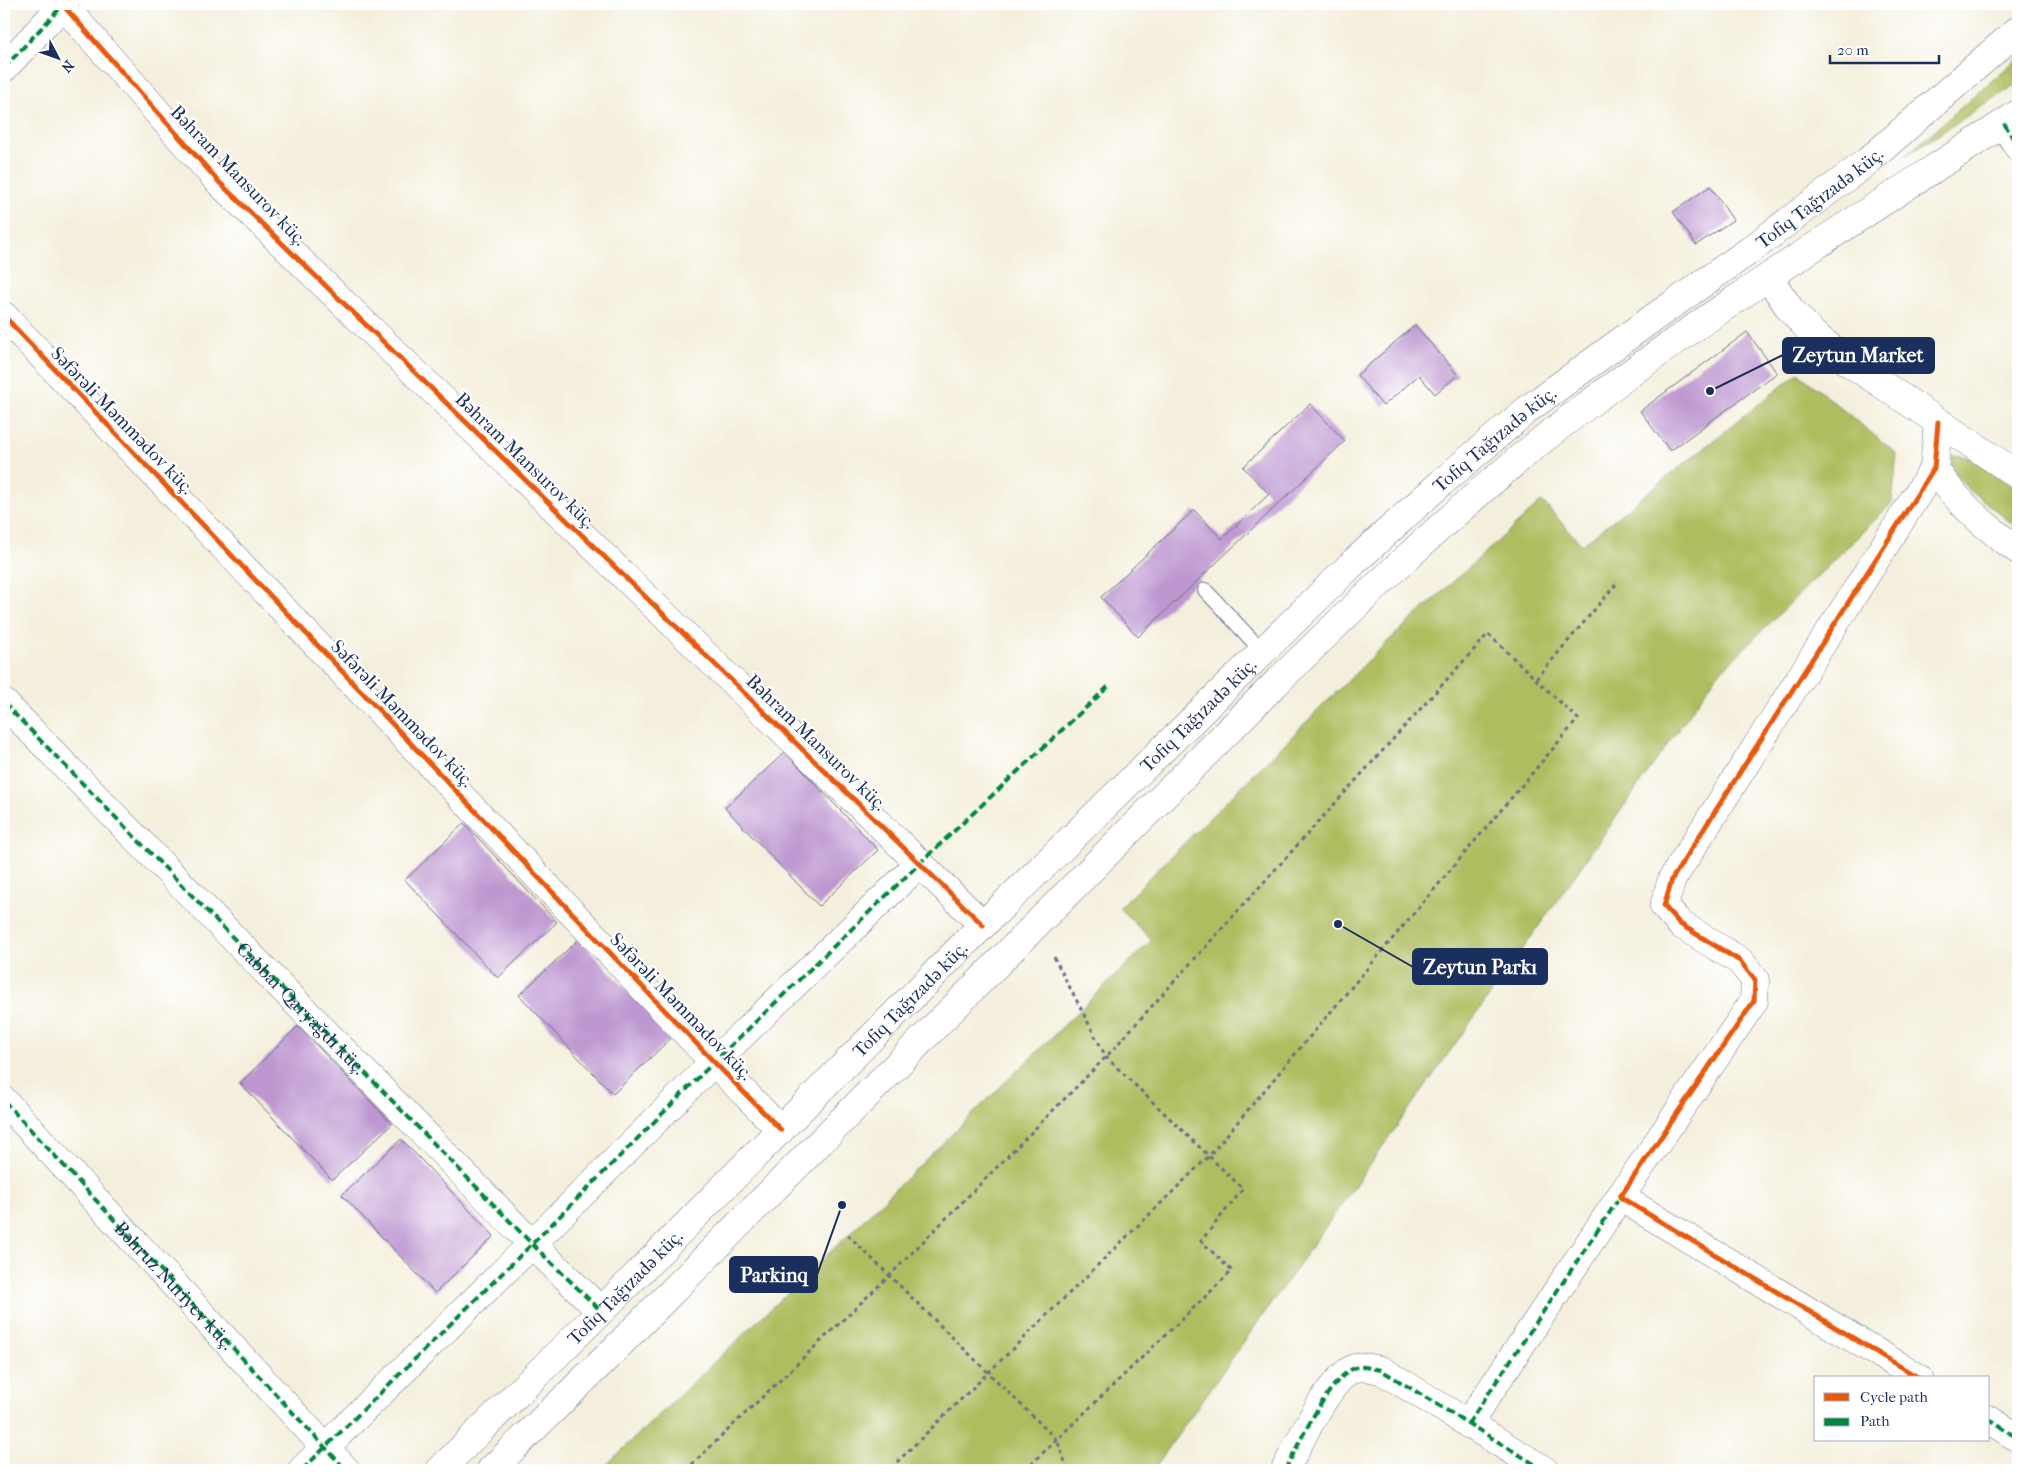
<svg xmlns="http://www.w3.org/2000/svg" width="2022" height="1474" viewBox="0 0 2022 1474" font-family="'IM FELL French Canon',serif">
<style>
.green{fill:#aebd5f;stroke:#64765e}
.building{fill:#be97d0}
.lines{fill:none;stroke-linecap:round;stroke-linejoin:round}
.service-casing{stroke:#67728a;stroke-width:16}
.minor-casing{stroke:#67728a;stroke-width:29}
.primary-casing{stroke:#67728a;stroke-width:29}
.path{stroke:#67728a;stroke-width:3;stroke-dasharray:4 4;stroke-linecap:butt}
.service{stroke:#fff;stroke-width:14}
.minor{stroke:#fff;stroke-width:28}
.primary{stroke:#fff;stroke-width:28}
.quiet{stroke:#00873e;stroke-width:4;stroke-dasharray:8 4;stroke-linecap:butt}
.cycleway-casing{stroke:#fff;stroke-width:8}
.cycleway{stroke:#e8590c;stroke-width:5}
.labels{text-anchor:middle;stroke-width:4.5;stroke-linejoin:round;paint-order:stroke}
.street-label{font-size:19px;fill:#1b2f5e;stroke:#fff}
.leader{fill:none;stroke:#1b2f5e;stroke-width:2}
.callout-dot{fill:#1b2f5e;stroke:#fff;stroke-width:2}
.callout{fill:#1b2f5e;stroke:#1b2f5e;stroke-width:2}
.callout-label{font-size:20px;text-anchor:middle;font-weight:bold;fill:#fff}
</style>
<rect width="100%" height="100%" fill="#fff"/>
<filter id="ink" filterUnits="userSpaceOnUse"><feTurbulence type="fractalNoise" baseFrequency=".02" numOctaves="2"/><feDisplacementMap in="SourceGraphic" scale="10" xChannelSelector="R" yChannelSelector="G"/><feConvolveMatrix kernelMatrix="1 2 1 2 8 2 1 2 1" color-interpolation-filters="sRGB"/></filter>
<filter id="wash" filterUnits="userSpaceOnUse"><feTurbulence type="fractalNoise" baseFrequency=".0096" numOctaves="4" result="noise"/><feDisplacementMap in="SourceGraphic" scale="20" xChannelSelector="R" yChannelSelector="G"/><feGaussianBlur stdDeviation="1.12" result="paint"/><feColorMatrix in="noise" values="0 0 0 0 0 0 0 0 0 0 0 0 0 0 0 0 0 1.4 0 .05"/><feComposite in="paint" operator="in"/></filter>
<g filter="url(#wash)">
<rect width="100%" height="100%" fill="#f4efdc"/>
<g class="green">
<polygon points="2018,58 2018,83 1905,156"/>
<polygon points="1798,373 1897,454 1892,503 1717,675 1153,1470 601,1470 848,1235 1152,940 1119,908 1386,643 1542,501 1582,545"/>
<polygon points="1953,455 1968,457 2018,490 2018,528 1966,487 1951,468"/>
</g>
<g id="blocks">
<g class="building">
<polygon points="1710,186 1733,220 1696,245 1673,212"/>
<polygon points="1415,325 1458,375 1435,394 1419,375 1383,406 1357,375"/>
<polygon points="1747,332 1777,373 1670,451 1640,411"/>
<polygon points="1310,404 1345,441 1138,637 1101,597 1194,510 1222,539 1269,494 1243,467"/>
<polygon points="785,752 878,850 819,906 725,808"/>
<polygon points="464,823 557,922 498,978 405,880"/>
<polygon points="579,939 672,1037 613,1094 519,995"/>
<polygon points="298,1026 392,1124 332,1180 240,1083"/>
<polygon points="401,1139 494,1236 435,1293 342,1195"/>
</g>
</g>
</g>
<g filter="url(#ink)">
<use href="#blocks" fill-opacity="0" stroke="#67728a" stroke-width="1"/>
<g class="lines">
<g class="service-casing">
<polyline id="service" points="1205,590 1263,652"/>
</g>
<g class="minor-casing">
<g id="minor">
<polyline points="62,4 220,183 983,925"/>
<polyline points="4,68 63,5"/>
<polyline points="2004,123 2018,147"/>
<polyline points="1769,278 1790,309 1813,334 1850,363 2018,475"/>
<polyline points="4,316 714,1062 781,1130"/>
<path d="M1934,468C1956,501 1986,528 2018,550"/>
<path id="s1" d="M4,703L532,1244L601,1311"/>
<polyline points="4,1101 346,1470"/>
<polyline points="1919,1378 1620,1197 1754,1001 1755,980 1740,961 1680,924 1664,906 1672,879 1934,468 1938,422"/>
<polyline points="1988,1419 2018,1438"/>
<polyline points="1468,1424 1620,1197"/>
<polyline points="302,1470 532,1244 714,1062 920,863"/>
<path d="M1285,1470C1298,1446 1331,1372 1358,1367C1364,1366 1374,1369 1381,1370L1544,1470"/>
</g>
</g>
<g class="primary-casing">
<g id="primary">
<path id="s2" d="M440,1470L601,1311L983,925L1354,562L1441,483L1528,409L1646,323L1749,251L1868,161L2018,30"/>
<path d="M491,1470L607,1357L1268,691C1358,603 1448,515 1546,437C1696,319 1859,218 2018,114"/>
</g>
</g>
<g class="path">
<polyline points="1536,679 1617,583"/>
<polyline points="848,1235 1057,1440 1068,1470"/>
<polyline points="686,1470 889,1276 1106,1057 1488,634 1578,719 1209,1156 889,1470"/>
<polyline points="1025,1470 1232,1271 1201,1241 1243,1189 1106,1057 1053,955"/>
</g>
<use href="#service" class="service"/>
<use href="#minor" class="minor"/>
<use href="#primary" class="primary"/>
<g class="quiet">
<polyline points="4,68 63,5"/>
<polyline points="2004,123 2018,147"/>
<polyline points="4,703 532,1244 601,1311"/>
<path id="s3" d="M4,1101L346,1470"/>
<polyline points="1988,1419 2018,1438"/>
<polyline points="1468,1424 1620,1197"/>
<polyline points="302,1470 532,1244 714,1062 920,863 1110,685"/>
<path d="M1285,1470C1298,1446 1331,1372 1358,1367C1364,1366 1374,1369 1381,1370L1544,1470"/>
</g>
<g class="cycleway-casing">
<g id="cycleway">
<polyline points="62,4 220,183 983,925"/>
<polyline points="4,316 714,1062 781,1130"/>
<polyline points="1919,1378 1620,1197 1754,1001 1755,980 1740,961 1680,924 1664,906 1672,879 1934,468 1938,422"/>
</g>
</g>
<use href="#cycleway" class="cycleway"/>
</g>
</g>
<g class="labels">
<g class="street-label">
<text transform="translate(239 175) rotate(46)" y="7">Bəhram Mansurov küç.</text>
<text dy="7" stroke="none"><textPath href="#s2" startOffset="1880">Tofiq Tağızadə küç.</textPath></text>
<text transform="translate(123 420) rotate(46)" y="7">Səfərəli Məmmədov küç.</text>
<text dy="7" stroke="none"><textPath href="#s2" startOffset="1475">Tofiq Tağızadə küç.</textPath></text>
<text transform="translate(526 460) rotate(44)" y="7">Bəhram Mansurov küç.</text>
<text transform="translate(403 713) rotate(46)" y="7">Səfərəli Məmmədov küç.</text>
<text dy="7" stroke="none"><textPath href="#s2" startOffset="1070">Tofiq Tağızadə küç.</textPath></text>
<text transform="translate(817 742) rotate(44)" y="7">Bəhram Mansurov küç.</text>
<text dy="7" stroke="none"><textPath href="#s2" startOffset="665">Tofiq Tağızadə küç.</textPath></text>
<text transform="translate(682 1006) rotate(46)" y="7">Səfərəli Məmmədov küç.</text>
<text dy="7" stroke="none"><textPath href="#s1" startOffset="426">Cabbar Qaryağdı küç.</textPath></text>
<text dy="7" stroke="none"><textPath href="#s3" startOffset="251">Bəhruz Nuriyev küç.</textPath></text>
<text dy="7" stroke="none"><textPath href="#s2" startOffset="260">Tofiq Tağızadə küç.</textPath></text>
</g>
</g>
<path class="leader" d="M1710 391L1783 355M1338 924L1413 967M842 1205L817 1275"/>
<g class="callout-dot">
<circle cx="1710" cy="391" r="5"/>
<circle cx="1338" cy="924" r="5"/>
<circle cx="842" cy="1205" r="5"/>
</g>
<g class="callout">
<rect x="1783" y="338" width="151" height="35" rx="5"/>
<rect x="1413" y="949" width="134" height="35" rx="5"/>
<rect x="730" y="1257" width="87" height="35" rx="5"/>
</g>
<g class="callout-label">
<text x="1858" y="362">Zeytun Market</text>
<text x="1480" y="974">Zeytun Parkı</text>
<text x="774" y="1282">Parkinq</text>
</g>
<rect width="2022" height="1474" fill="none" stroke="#fff" stroke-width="20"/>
<rect x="1814" y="1376" width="175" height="65" fill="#ffffff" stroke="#a4acbf"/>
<rect x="1824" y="1393" width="25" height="8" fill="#e8590c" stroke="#a4acbf"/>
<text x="1860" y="1402" font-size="15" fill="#1b2f5e">Cycle path</text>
<rect x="1824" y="1418" width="25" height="8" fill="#00873e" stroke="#a4acbf"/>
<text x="1860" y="1426" font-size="15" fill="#1b2f5e">Path</text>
<g transform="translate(58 58) rotate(131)" stroke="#ffffff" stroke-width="4" paint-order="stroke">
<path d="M0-4L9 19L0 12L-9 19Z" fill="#1b2f5e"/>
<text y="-8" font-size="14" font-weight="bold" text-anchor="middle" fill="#1b2f5e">N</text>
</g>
<path d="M1830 55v8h109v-8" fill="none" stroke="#1b2f5e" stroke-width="2.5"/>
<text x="1837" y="55" font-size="15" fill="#1b2f5e" stroke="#ffffff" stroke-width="4" paint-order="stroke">20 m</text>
</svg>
